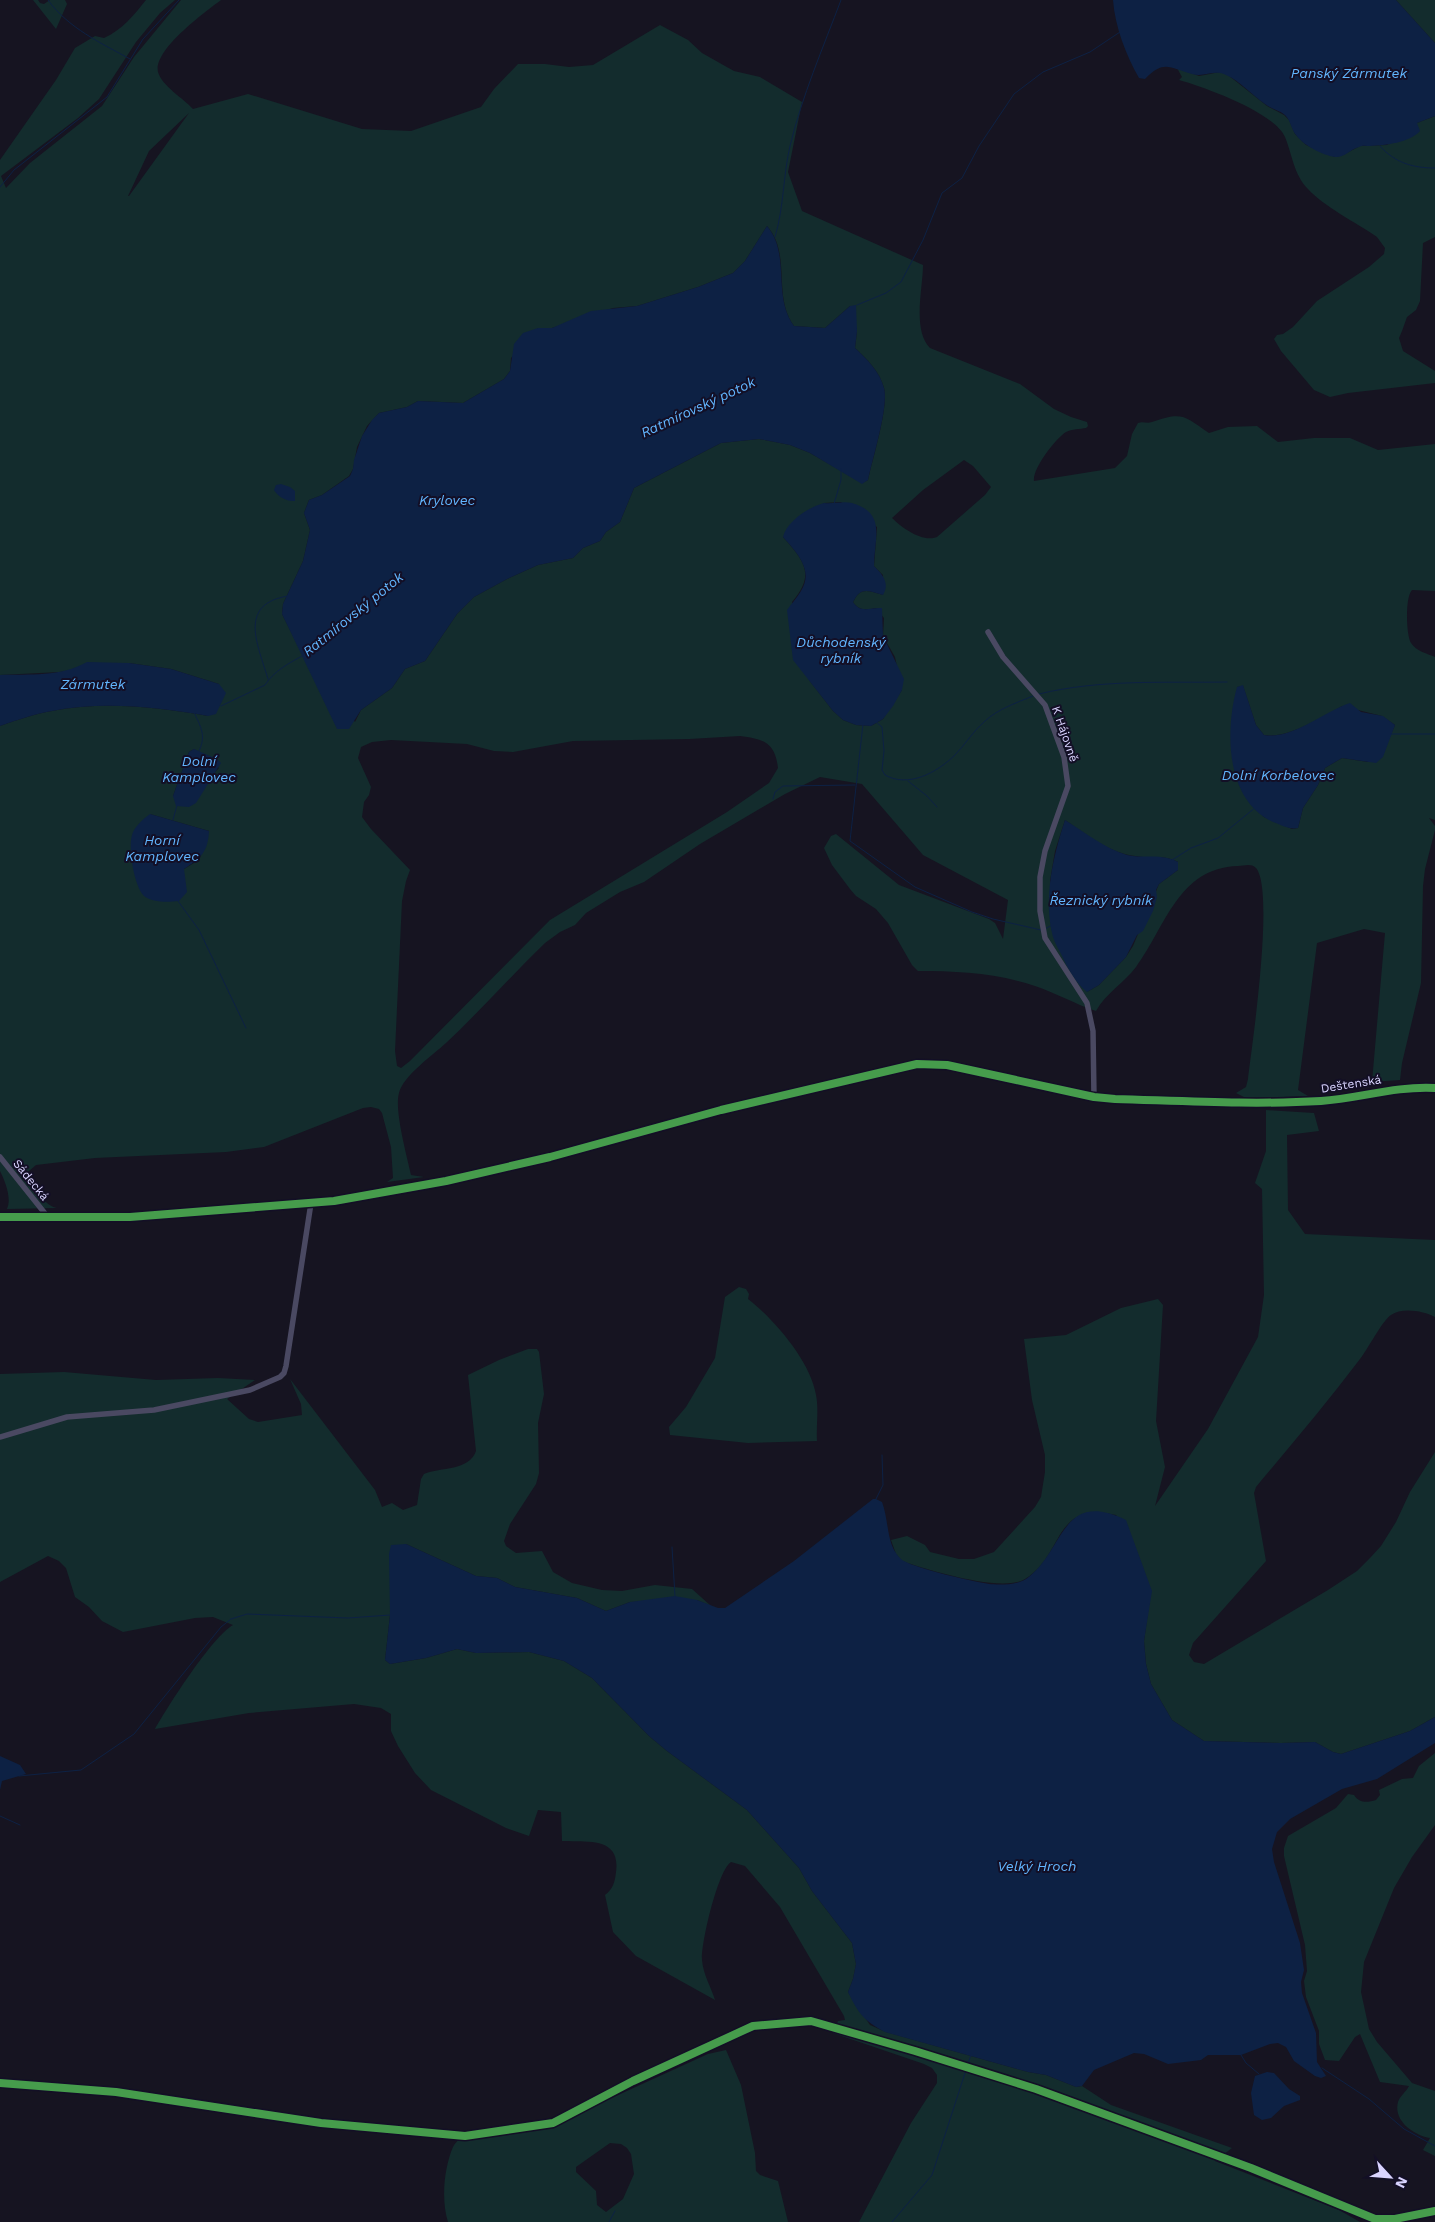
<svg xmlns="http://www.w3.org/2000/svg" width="1435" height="2222" viewBox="0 0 1435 2222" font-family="'Work Sans',sans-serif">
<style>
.green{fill:#132c2d;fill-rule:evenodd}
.water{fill:#0d2144}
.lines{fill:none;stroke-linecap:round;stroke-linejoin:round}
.stream{stroke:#0d2144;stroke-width:1}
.street{stroke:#4a4962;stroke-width:5.5}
.secondary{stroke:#575674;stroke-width:9}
.cycleway-casing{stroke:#130f26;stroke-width:11}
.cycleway{stroke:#469c4c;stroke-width:8}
.labels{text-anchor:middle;stroke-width:4;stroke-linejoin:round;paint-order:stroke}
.street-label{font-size:12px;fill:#d9d4ff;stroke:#130f26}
.water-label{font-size:14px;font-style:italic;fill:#62b6ff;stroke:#130f26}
</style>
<rect width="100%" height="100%" fill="#161421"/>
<g class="green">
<polygon points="33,0 38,0 40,3 44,4 50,0 65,0 67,4 56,29"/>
<path d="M146,0H175L160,13L136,42L99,99L78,118L1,176L6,188L30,163L102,106L134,57L181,0H221C205,12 153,50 158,72C162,86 183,98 193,109L248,94L362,129L411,131L481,107L494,89L518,64H545L569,67L593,65L660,25L688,40L702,53L725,66L734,71L760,77L802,102L788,172L802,211L923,265C923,288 912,330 930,348L1020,384L1054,409L1071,417L1087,422L1088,426L1086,428C1080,429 1072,429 1066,432C1056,438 1032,469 1034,481L1115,468L1127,456L1132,434L1138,423C1143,421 1147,424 1152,422C1183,411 1184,416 1209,433L1228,427L1257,426L1278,442L1314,438H1350L1378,450L1435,444V591L1412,590C1405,597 1406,635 1411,643C1416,651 1428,654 1435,657V820L1429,818L1435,826V830L1425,869L1423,886L1421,983L1402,1063L1400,1080L1372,1082L1385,933L1364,929L1317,943L1298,1090L1308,1096L1246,1098L1236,1093L1246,1087L1248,1079C1252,1045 1275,890 1256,868C1251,863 1244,866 1238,866C1178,868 1166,926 1136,967C1124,983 1106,993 1096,1011C1075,1004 1056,993 1035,986C997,973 958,971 918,971L912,965L888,923L876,909L856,896L850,889L832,865L824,848L831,836L836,834L899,885L989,919L995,923L1003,939L1008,900L923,855L862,784L820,777L785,794L700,844L644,882L620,892L586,913L575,925L560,932L545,943C511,976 480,1011 446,1043C433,1055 403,1076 399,1093C394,1110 407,1156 411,1175L424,1177L387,1182L393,1178L391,1147L382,1113L379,1109L371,1107L363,1108L264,1147L226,1152L95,1158L36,1165L29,1171C25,1182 46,1207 57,1208L7,1209C12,1198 5,1181 0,1171V726C17,720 34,714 52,711C103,701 157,707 208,716L219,684L171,669L129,663H87L76,669L60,672L0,675V160L56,80L75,48L95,36L104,38C122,30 134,15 146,0ZM189,113L129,196H128L149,151ZM767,226C792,254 772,296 794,326L825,328L850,306L857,331L855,348C867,359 880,372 884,388C889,407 872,460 868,480L862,483L810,453L790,445L759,439L721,443L634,488L620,522L606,532L600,541L583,548L573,558L538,565L507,579L474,597L457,614L425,661L405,669L392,688L361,710L355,722L303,656L282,614L283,604L303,561L310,530L304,513L309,500L322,495L349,476L353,469L357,447L367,426L379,413L407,407L418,401L463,403L504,379L510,371L511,358L538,328H552L613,308L637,306L698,287L733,273L745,261ZM964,460L973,466L991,487L985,495L937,537C923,543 902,528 892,518L923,490ZM841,502L877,527L874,566L883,575V595C868,591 861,586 853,602C859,611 866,610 876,608L884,618L883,636L895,657L902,690L883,719L871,726L856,725L843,720L833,711L809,680L792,602C816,574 804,561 783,537L824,503ZM1243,686L1256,725L1264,735C1287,739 1322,718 1342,706L1382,716L1395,725L1391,734L1368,762L1342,758L1325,768L1318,785L1303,808L1298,828L1292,829L1264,817L1243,792L1237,687ZM740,736C763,739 775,742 778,768L769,783L727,812L550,920L410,1061L401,1068L397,1066L395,1051L402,901L406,881L410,870L371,829L362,817L364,802L369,795L371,787L358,758L361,747L372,742L391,740L467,744L494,751L513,752L573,741L689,739ZM194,749L219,768L213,774L204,787L173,796L189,752ZM150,814L209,831L199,860L184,869ZM1065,820C1087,835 1109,853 1135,856C1152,859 1161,854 1178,862V870L1159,884L1133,946L1126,957L1099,985L1087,992L1050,881L1055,851Z"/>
<polygon points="1396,0 1435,0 1435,43"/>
<path d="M1177,68L1199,76L1220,72L1228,75L1267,106L1284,115L1289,120L1295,134L1306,145L1335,157L1343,155L1360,146L1387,145L1417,123L1435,116V237L1423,243L1420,301L1416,310L1407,317L1402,331L1399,338L1403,351L1435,371V383L1348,393L1330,397L1314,390L1281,351L1274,339L1277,335L1283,334L1293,327L1317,301L1369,267L1384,254L1385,248L1377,237C1357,223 1323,206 1308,189C1294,175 1292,154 1285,137C1274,112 1204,87 1179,80L1182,77Z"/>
<path d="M1266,1110L1314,1113L1319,1131L1287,1135L1288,1210L1305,1234L1435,1240V1317C1424,1311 1402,1307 1391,1315C1382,1321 1368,1349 1360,1359C1327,1403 1291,1445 1256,1487L1254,1493L1266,1561L1193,1643L1189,1655L1194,1662L1204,1664L1328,1590L1357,1571L1370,1558L1381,1546L1396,1522L1410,1492L1435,1452V1717L1410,1731L1341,1754L1333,1752L1315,1742L1281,1743L1204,1741L1172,1720L1151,1684L1146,1664L1144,1641L1151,1591L1137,1552L1116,1515C1052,1500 1065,1555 1025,1579C1002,1593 928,1570 902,1561L896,1554L891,1540L907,1536L925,1545L930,1552L959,1559H974L994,1552L1035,1507L1041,1497L1045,1472V1455L1032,1400L1024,1339L1066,1335L1121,1308L1158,1299L1163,1305L1156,1421L1165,1467L1155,1506L1208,1429L1258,1337L1264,1295L1262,1189L1255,1183L1266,1151Z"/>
<path d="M739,1287L746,1289L749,1294L748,1299C774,1319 811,1362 816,1395C819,1409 816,1426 817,1441L748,1443L670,1435L669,1427L686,1407L715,1358L725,1297Z"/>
<path d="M528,1349H537L539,1352L544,1394L538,1423L539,1473L536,1484L510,1524L504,1541L506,1546L516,1553L542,1551L553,1572L572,1583L602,1590L622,1591L655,1585L692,1589L711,1606L697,1600L630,1602L606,1611L577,1598L515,1587L497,1578L476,1576L406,1544L390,1615L385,1660L390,1664L426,1658L457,1649L476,1653L529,1652L564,1661L592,1678L649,1736L667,1751L747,1810L799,1868L812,1891L852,1943L856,1964L853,1979L848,1992L870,2025L886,2032L1028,2072L1046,2075L1076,2087L1082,2086L1111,2105L1232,2148L1215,2161L1339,2210L1360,2222H859L911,2123L937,2083V2075L932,2068L924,2064L833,2033L838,2021L845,2020L844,2016L780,1907L745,1866L731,1862C718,1870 701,1943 702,1960C703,1974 711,1987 715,2000L636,1956L613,1932L605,1895C613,1889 615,1882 616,1872C621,1836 586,1842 562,1841L561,1812L538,1810L529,1836L506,1828L431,1790L415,1773L398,1746L391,1731V1714L381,1708L354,1704L249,1713L155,1729C168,1706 212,1637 233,1625L213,1617L195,1618L123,1632L102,1621L89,1607L75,1597L66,1568L59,1561L48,1556L0,1582V1374L64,1372L156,1380L218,1378L255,1380L227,1399L249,1419L258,1422L302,1415L301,1404L290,1379L375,1490L382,1507L392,1503L403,1510L417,1505L421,1479L424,1474C441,1467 469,1471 476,1451L468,1375L499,1360Z"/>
<path d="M1435,1753V1825L1412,1857L1394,1888L1364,1962L1361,1992L1369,2029L1377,2042L1412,2083L1435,2091V2156L1423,2150L1430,2138C1414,2135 1393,2121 1398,2102C1400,2096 1406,2092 1409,2086L1380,2082L1360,2034L1355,2037L1339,2061L1325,2060L1319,2044V2031L1306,1997L1304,1981L1307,1971L1305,1945L1284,1856V1848L1288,1836L1336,1808L1348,1794L1354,1795C1359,1803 1367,1803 1376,1800L1380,1795L1379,1790L1402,1779L1413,1778L1419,1766Z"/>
<path d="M726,2050L741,2085L755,2153L756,2171L760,2175L778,2181L788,2222H448C441,2200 444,2168 453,2147C456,2141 463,2136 467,2132L547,2122L570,2117L708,2054ZM610,2143L621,2144L627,2148L631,2154L634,2174L623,2199L606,2212L597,2205L596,2191L576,2172V2167Z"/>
</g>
<g class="water">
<path d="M1113,0H1396L1435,43V116L1417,123L1420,131C1409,143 1386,145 1370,146C1367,146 1362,145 1359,147C1351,149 1344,158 1335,157C1322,155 1303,145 1296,135C1291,129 1291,121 1285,115C1279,110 1271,109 1265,104C1252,95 1240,81 1226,75C1214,69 1204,78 1192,74C1170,68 1164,59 1145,79L1139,78C1126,55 1115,27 1113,0Z"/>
<path d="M767,226C791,254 772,296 794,326L825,328L850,306L856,305L857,331L855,348C867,359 880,372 884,388C889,406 872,460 868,480L862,484L810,453L790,445L759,439L721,443L634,488L620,522L606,532L600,541L583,548L573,558L538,565L507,579L474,597L457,614L425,661L405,669L392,688L361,710L349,729H337L282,614L283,604L303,561L310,530L304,513L309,500L322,495L350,476L353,469L354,460L362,436L372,420L379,413L407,407L418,401L463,403L504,379L510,371L514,344L523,333L538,328H552L591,311L637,306L698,287L733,273L745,261Z"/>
<path d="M281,484L290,487L295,491V501C287,502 277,496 274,490L276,485Z"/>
<path d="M824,503C833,504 843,501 852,503C887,513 874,539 874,566C883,575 890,583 883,595C868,591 861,586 853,602C861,614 870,607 882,608L883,636L904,679L902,690L893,706L883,719L871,726L856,725L843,720L833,711L793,660L787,610C791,604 797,598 801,591C814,570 797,553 783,537C787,521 809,507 824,503Z"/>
<path d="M87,662L129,663L171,669L219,684L226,693L216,714L208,716C157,707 103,701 52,711C34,714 17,720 0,726V675C29,674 61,677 87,662Z"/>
<path d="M1243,685L1256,725L1264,735C1292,740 1325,711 1350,703L1361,712L1383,716L1395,725L1383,757L1376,763L1342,758L1325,768L1318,785L1303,808L1298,828C1289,830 1282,825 1273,822C1225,800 1225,730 1237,687Z"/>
<polygon points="194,749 217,759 221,763 196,803 189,807 176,806 173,796 189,752"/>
<path d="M150,814L209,831C208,852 201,858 184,869L187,892L179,901C168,902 153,903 144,896C134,886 128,848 132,835C134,827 143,819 150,814Z"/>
<path d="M1065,820C1086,833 1104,848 1127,855C1146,859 1160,853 1178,862V870L1159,884L1156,890L1157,897L1153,911L1143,931L1137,935L1126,957L1099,985L1087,992C1076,983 1069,971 1063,958C1060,951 1055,944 1053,937C1043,898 1053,857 1065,820Z"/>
<path d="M873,1499H876L882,1502C888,1517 887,1541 896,1553C898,1556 901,1560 904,1561C918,1569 971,1581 989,1584C999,1585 1017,1585 1026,1579C1065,1552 1060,1488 1126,1520L1152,1591L1144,1641L1146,1664L1151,1684L1172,1720L1204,1741L1281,1743L1315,1742L1333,1752L1341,1754L1410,1731L1435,1717V1743L1377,1779L1342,1789L1290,1819L1277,1832L1272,1849L1274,1862L1300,1943L1304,1970L1301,1982L1302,1993L1316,2033L1317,2062L1326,2076L1321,2078L1315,2076L1294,2061L1286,2047L1278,2043L1270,2044L1241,2055H1208L1201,2060L1168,2064L1144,2054L1134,2053L1094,2070L1082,2086L1076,2087L1046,2075L1028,2072L885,2032C864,2021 858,2013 848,1992L853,1979L856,1964L852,1943L812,1891L799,1868L747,1810L667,1751L649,1736L592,1678L564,1661L529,1652L476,1653L457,1649L426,1658L390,1664L385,1660L390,1615L389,1554L391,1545L406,1544L476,1576L497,1578L515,1587L577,1598L606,1611L630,1602L675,1596L697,1600L718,1608H725L794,1561Z"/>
<polygon points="0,1756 20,1765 26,1774 2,1781 0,1790"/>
<polygon points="1267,2072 1274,2073 1289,2089 1300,2096 1300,2100 1284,2106 1271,2118 1262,2120 1254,2115 1251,2093 1255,2076"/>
</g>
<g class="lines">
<g class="stream">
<path d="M48,0C68,28 101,43 130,59"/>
<path d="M1380,146C1395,163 1413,168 1435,168"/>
<polyline points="0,187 14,170 107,97 143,39 179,0"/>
<path d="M775,237C784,207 783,176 790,146C802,96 823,48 841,0"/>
<polyline points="857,305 886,293 901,282 923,240 942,193 962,178 979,146 1014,94 1043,72 1090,52 1120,32"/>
<polyline points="834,504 841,480 841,469"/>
<path d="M268,679C258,645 237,604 288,596"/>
<path d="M1039,694C1100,679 1164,683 1227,682"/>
<path d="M221,706L265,685C274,671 289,663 304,655"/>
<path d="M194,712C201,728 207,736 198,753"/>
<path d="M875,721L882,727L884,751L882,770L885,775C908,788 936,773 954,756C965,745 973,731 985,721C998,709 1016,703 1033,696"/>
<polyline points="863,724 850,841 915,887 972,912 993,919 1041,930"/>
<polyline points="1391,734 1435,734"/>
<polyline points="908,781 927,796 937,807"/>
<polyline points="773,799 775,792 783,786 855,785"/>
<polyline points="173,820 177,805"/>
<polyline points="1172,860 1191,848 1218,838 1256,807"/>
<polyline points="178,901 199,930 246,1028"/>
<polyline points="1045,929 1052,925"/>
<polyline points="876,1499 883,1485 882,1455"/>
<polyline points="672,1547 675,1596"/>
<polyline points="19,1776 81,1770 134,1734 221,1627 231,1619 247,1614 348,1618 390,1615"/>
<polyline points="0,1816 20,1825"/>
<polyline points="1241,2055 1246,2063 1259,2074"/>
<polyline points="967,2066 971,2055"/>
<polyline points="1322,2068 1369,2099 1404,2129 1435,2146"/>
<polyline points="609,2222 615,2211"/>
<polyline points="892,2222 932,2175 966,2070"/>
</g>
<g class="street">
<polyline points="988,632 1003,657 1045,705 1064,757 1068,786 1045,851 1040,877 1040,911 1045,938 1087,1003 1093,1031 1094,1097"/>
<polyline points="0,1157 47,1216"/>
<polyline points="0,1437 67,1417 154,1410 250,1390 280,1377 284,1373 286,1366 311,1203"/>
<polyline points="0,2083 116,2092 321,2123 465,2136 553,2123 633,2081 753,2026 811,2021 915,2051 1036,2089 1251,2168 1375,2219 1395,2219 1435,2211"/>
</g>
<path class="secondary" d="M0,1217H130L334,1201L446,1181L550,1157L721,1110L917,1064L947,1065L1094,1097L1115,1099C1184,1101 1253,1105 1321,1101C1361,1098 1394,1086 1435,1088"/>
<g class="cycleway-casing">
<g id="cycleway">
<path d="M0,1217H130L334,1201L446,1181L550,1157L721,1110L917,1064L947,1065L1094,1097L1115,1099C1184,1101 1253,1105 1321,1101C1361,1098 1394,1086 1435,1088"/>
<polyline points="0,2083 116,2092 321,2123 465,2136 553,2123 633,2081 753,2026 811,2021 915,2051 1036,2089 1251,2168 1375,2219 1395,2219 1435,2211"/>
</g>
</g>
<use href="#cycleway" class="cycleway"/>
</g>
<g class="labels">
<g class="street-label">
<text transform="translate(1065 734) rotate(71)" y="4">K Hájovně</text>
<text transform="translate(1351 1084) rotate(-9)" y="4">Deštenská</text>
<text transform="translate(31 1180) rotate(51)" y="4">Sádecká</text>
</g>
<g class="water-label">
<text x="1349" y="78">Panský Zármutek</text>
<text transform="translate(698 407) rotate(-25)" y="5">Ratmírovský potok</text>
<text x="447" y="505">Krylovec</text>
<text transform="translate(353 614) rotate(-39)" y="5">Ratmírovský potok</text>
<text x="841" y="647">Důchodenský<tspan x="841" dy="16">rybník</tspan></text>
<text x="93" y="689">Zármutek</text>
<text x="199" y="766">Dolní<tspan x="199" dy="16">Kamplovec</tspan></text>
<text x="1278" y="780">Dolní Korbelovec</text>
<text x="162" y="845">Horní<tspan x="162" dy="16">Kamplovec</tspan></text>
<text x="1101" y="905">Řeznický rybník</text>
<text x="1037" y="1871">Velký Hroch</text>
</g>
</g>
<g transform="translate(1390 2177) rotate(116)" stroke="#130f26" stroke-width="4" paint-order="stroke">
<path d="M0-4L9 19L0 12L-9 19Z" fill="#d9d4ff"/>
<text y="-8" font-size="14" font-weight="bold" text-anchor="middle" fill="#d9d4ff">N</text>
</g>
</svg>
